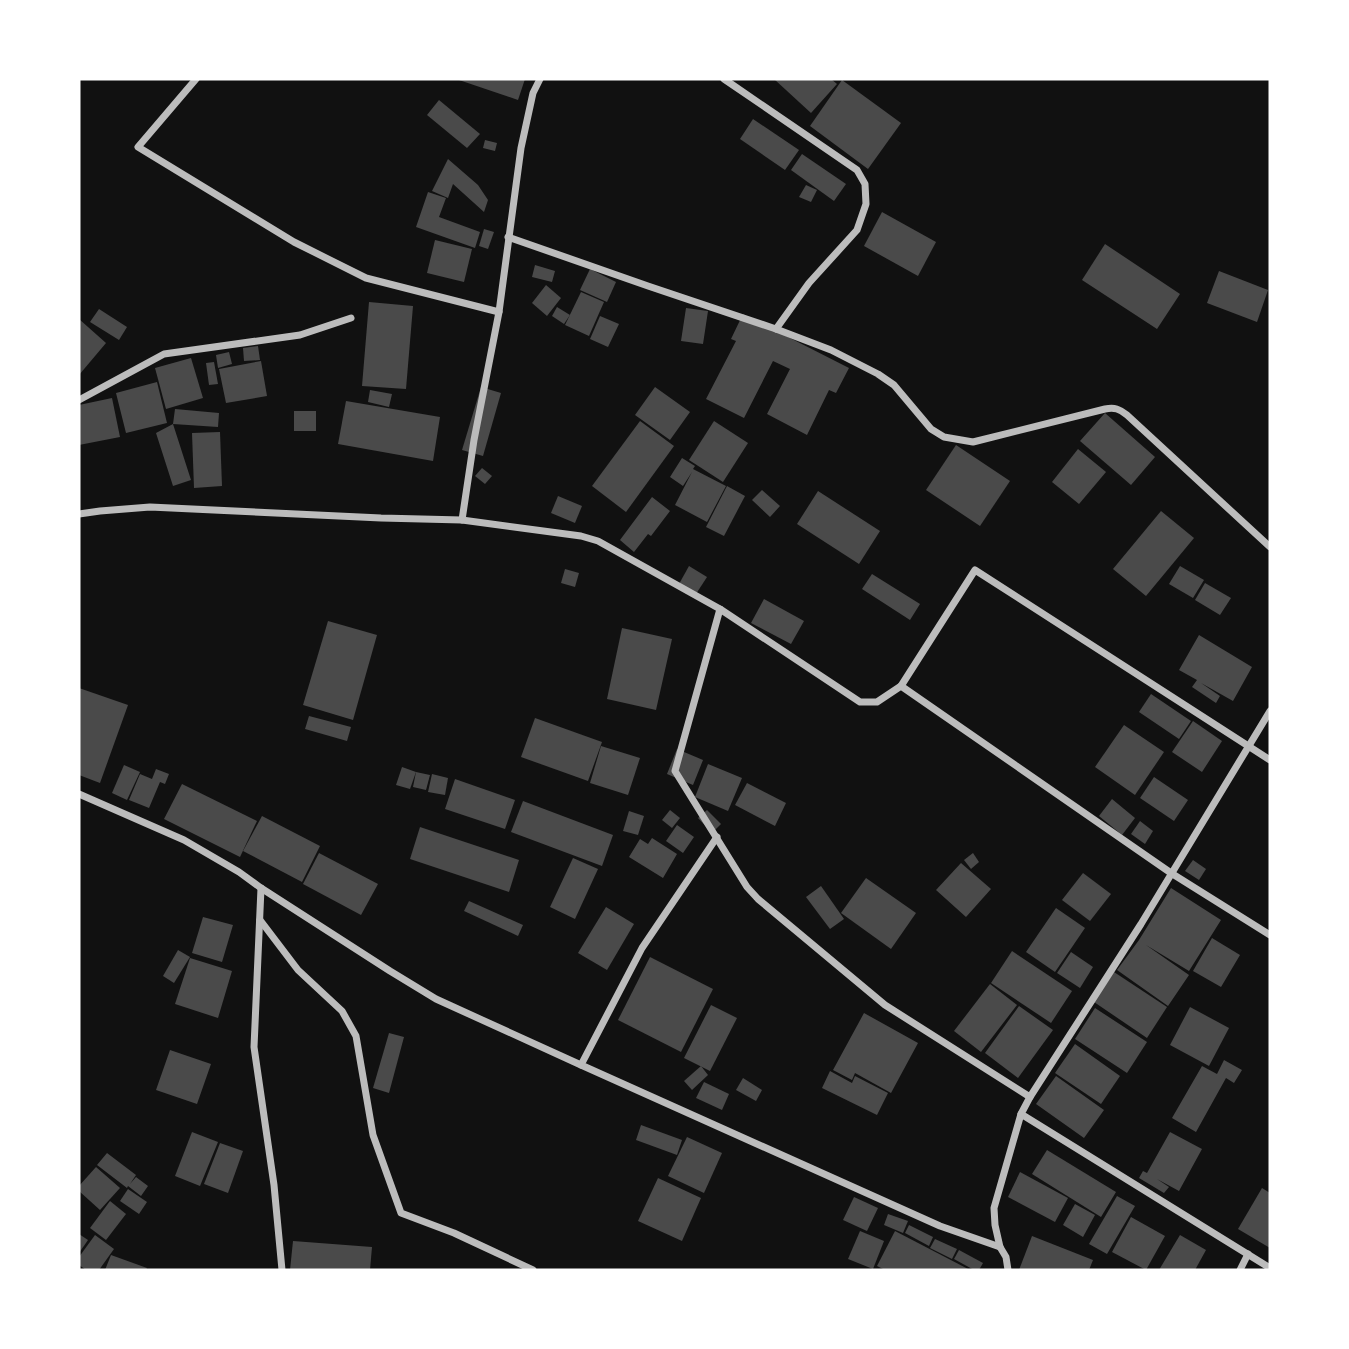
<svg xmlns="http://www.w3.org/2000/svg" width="1349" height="1349" viewBox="0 0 1349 1349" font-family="Lora,serif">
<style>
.building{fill:#4a4a4a}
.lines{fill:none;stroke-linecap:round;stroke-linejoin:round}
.minor{stroke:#bcbcbc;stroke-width:7}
</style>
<rect width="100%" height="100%" fill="#111"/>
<g class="building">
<polygon points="456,79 525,79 518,100"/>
<polygon points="774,79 831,79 837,84 811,113"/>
<polygon points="842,80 901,123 868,169 810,126"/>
<polygon points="439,100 480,134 467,148 427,115"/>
<polygon points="753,119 799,150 785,170 740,139"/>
<polygon points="485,140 497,143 495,151 483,148"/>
<polygon points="802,154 846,184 834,201 791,170"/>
<polygon points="448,159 478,185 488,200 484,212 453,184 448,198 432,191"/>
<polygon points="806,185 817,190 811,202 799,197"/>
<polygon points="428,192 446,198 439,217 480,232 475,248 416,227"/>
<polygon points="882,212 936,242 918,276 864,246"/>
<polygon points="484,229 494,232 488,249 479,246"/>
<polygon points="435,240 472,249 464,282 427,273"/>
<polygon points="1105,244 1180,294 1157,329 1082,280"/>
<polygon points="535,265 555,271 552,282 532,277"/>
<polygon points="590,269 616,282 607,302 580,290"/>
<polygon points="1219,271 1268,290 1257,322 1207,303"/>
<polygon points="546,285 561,298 547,316 532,303"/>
<polygon points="581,292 604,302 589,336 565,325"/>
<polygon points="369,302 413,306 406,389 362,386"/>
<polygon points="557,307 570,315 564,324 552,316"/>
<polygon points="686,308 708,311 703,344 681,341"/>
<polygon points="99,309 127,327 119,340 90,322"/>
<polygon points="743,314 849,368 836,393 829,390 807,435 767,414 790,369 773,361 744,418 706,399 736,341 731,339"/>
<polygon points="600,316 619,324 608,347 590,339"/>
<polygon points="79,319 106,343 79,375"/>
<polygon points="258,346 260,360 244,361 243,348"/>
<polygon points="229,352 232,364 218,368 216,355"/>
<polygon points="191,358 203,398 166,409 155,368"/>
<polygon points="261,361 267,396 226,403 219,369"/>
<polygon points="214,362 218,384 209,385 206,363"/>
<polygon points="157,382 167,423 126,433 116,393"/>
<polygon points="481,387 501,393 483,456 462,450"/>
<polygon points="655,387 690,412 670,440 635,415"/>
<polygon points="370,390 392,394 389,407 368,402"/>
<polygon points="112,398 120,437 79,445 79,405"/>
<polygon points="346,401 440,417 433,461 338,444"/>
<polygon points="175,409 219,413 218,427 173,424 191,480 173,486 156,433 173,424"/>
<rect x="294" y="411" width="22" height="20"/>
<polygon points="1105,413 1155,457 1131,485 1080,441"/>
<polygon points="640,421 674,446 626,512 592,486"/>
<polygon points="714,421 748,443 723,482 689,460"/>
<polygon points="220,432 222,486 194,488 192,433"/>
<polygon points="956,445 1010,481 980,526 926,490"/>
<polygon points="1078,449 1106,472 1079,504 1052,482"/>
<polygon points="682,458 695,466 693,469 726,486 707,522 675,505 692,472 683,486 670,477"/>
<polygon points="482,468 492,476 485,484 475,476"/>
<polygon points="727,486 745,496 724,536 706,527"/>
<polygon points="762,490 780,506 770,517 752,500"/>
<polygon points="818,491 880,531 859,564 797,524"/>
<polygon points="558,496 582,506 575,523 551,513"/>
<polygon points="652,497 670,511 651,536 648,534 634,552 620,540"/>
<polygon points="1161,511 1194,538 1146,596 1113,569"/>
<polygon points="689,566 707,577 696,594 679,584"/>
<polygon points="1180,566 1204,580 1193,598 1169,584"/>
<polygon points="565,569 579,573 575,587 561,583"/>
<polygon points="872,574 920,604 910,620 862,589"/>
<polygon points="1205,583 1231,598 1220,615 1195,600"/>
<polygon points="764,599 804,621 791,644 751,623"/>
<polygon points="328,621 377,635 353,720 303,705"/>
<polygon points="622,628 672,639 656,710 607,699"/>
<polygon points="1199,635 1252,667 1233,701 1201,683 1220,696 1216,703 1192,687 1197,680 1179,670"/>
<polygon points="79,688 128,705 100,783 79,775"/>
<polygon points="1151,694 1191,721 1179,739 1139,712"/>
<polygon points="309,716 351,727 347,741 305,729"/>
<polygon points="535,718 602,742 588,781 521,757"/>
<polygon points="1193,721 1222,741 1202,772 1172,752"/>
<polygon points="1124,725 1164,752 1135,795 1095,767"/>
<polygon points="601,746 640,758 628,795 590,783"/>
<polygon points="677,749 703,760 693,785 667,774"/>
<polygon points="708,764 742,778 728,811 695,797"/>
<polygon points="124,765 140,772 127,800 112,793"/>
<polygon points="402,767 416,772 410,789 396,785"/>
<polygon points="156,769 169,774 165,784 160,782 149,808 129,800 140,774 152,779"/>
<polygon points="416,772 430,775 426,790 413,787"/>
<polygon points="432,774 448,778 445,795 428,792"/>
<polygon points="1154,777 1188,800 1174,821 1140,798"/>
<polygon points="455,779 515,800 505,829 445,809"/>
<polygon points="747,783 786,803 775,826 735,805"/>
<polygon points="182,784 257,821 240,857 164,819"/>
<polygon points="1112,799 1135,818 1122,835 1099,816"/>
<polygon points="523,801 613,835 602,866 511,832"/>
<polygon points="670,810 680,818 672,828 662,820"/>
<polygon points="707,810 721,824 712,833 698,818"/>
<polygon points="629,811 644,816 638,835 623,831"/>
<polygon points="262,816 320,846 302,882 243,851"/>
<polygon points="1140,821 1153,831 1145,844 1131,834"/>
<polygon points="677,825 694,837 683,853 666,841"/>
<polygon points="420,827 519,860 509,892 410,859"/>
<polygon points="652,838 677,854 663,878 629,857 640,839 648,844"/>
<polygon points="319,853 378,884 361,915 303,884"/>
<polygon points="973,853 979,862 971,869 964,860"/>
<polygon points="573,858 598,869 575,919 550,907"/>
<polygon points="1193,860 1206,869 1199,880 1185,871"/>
<polygon points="961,863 991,889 966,917 936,890"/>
<polygon points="1083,873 1111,894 1090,921 1062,900"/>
<polygon points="866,878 916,913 891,949 841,913"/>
<polygon points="821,886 844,919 830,929 806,897"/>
<polygon points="1171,888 1221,920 1189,971 1146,945 1189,975 1168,1006 1117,970 1139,940"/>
<polygon points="469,901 523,925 518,936 464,911"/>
<polygon points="606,907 634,924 607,970 578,953"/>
<polygon points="1056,908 1085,928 1055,972 1026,952"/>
<polygon points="203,917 233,925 222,962 192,953"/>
<polygon points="1212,938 1240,955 1221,987 1193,971"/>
<polygon points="178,950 190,957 174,983 163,976"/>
<polygon points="1012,951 1072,991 1051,1023 991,983"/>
<polygon points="1071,952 1093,967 1080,988 1057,973"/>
<polygon points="650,957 713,989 681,1052 618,1020"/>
<polygon points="190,958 232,971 218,1018 175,1004"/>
<polygon points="1114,972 1167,1007 1147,1038 1094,1002"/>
<polygon points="990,984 1017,1005 981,1052 954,1031"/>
<polygon points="711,1005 737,1018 710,1071 684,1058"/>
<polygon points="1019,1006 1053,1030 1018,1078 985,1053"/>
<polygon points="1190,1007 1229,1028 1209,1066 1170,1045"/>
<polygon points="1095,1008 1147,1042 1127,1073 1075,1039"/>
<polygon points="864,1013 918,1043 891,1093 855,1073 852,1080 833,1070"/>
<polygon points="389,1033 404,1037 389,1093 373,1088"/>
<polygon points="1075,1044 1120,1076 1101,1104 1055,1073"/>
<polygon points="170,1050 211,1064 197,1104 156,1090"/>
<polygon points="1224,1060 1242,1070 1234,1083 1226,1078 1196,1132 1172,1118 1202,1066 1217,1074"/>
<polygon points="701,1066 708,1075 692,1090 684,1081"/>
<polygon points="830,1071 852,1083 855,1076 888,1093 877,1115 822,1088"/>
<polygon points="1056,1076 1104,1110 1084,1138 1036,1104"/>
<polygon points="743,1078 762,1090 756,1101 736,1090"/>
<polygon points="704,1082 729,1094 722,1110 696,1098"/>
<polygon points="641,1125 682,1140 677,1155 636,1140"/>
<polygon points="192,1132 218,1142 200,1186 175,1176"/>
<polygon points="1170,1132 1202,1149 1179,1191 1157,1179 1169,1187 1164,1193 1139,1178 1143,1171 1147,1173"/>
<polygon points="687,1137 722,1153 704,1193 668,1176"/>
<polygon points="220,1143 243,1151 228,1193 204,1184"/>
<polygon points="1047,1150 1116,1192 1101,1217 1032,1174"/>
<polygon points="107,1153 136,1175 130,1184 136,1177 148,1186 141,1196 128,1186 127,1188 97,1165"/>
<polygon points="96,1167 120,1188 100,1210 79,1191 79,1186"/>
<polygon points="1020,1172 1068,1198 1055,1222 1008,1197"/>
<polygon points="658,1178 701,1198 682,1241 638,1221"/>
<polygon points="1262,1188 1270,1193 1270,1248 1238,1229"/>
<polygon points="128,1189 147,1202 139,1214 120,1201"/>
<polygon points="1117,1196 1135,1206 1107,1254 1089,1244"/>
<polygon points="854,1197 878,1208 867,1231 843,1220"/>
<polygon points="110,1201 126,1214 106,1240 90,1228"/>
<polygon points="1075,1204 1095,1215 1083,1237 1063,1225"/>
<polygon points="888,1214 908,1221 903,1233 884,1225"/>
<polygon points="1131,1217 1165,1236 1146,1270 1112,1252"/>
<polygon points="909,1225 933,1237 929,1246 905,1233"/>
<polygon points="860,1231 884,1241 873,1269 848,1259"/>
<polygon points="895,1231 970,1270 885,1270 877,1266"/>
<polygon points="79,1234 88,1240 79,1253"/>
<polygon points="95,1235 114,1249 99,1270 86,1270 79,1265 79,1257"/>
<polygon points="1180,1235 1206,1250 1195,1270 1159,1270"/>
<polygon points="1032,1236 1093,1260 1089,1270 1019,1270"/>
<polygon points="935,1239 957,1249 952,1259 930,1248"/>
<polygon points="293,1241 372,1247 370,1270 290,1270"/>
<polygon points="959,1250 983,1263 979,1270 974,1270 954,1259"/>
<polygon points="111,1255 147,1268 146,1270 105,1270"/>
</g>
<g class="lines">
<g class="minor">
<polyline points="196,79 138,147 294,242 366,278 499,312"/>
<polyline points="724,79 857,170 865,184 866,204 857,230 809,283 776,329"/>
<path d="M508,237L648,286L776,329L831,350L878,374L894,385L931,429L944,437L973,442L1105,409C1115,407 1119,409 1127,415L1270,547"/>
<polyline points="79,400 164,354 300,335 351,318"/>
<polyline points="79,514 100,511 150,507 381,518 462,520 581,536 598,541 720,609 860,702 877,702 901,686 1171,873 1270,935"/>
<polyline points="462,520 474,440 499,312 521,148 533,93 540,79"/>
<polyline points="720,609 675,771 747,887 758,899 885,1005 1030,1097 1021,1114 1270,1268"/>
<polyline points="901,686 975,570 1270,760"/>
<polyline points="79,794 184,840 239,872 261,888 390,971 436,999 581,1065"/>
<polyline points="717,837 642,948 581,1065 940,1226 1000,1247"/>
<polyline points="261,888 254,1047 274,1185 282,1270"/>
<polyline points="260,920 298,970 342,1011 356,1036 373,1135 401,1213 454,1233 533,1270"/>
<polyline points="1030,1097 1141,924 1270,711"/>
<polyline points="1008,1270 1006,1257 1000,1247 995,1225 994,1208 1021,1114"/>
<polyline points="1240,1270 1248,1254"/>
</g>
</g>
<rect width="1349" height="1349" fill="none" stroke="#ffffff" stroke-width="161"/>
</svg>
